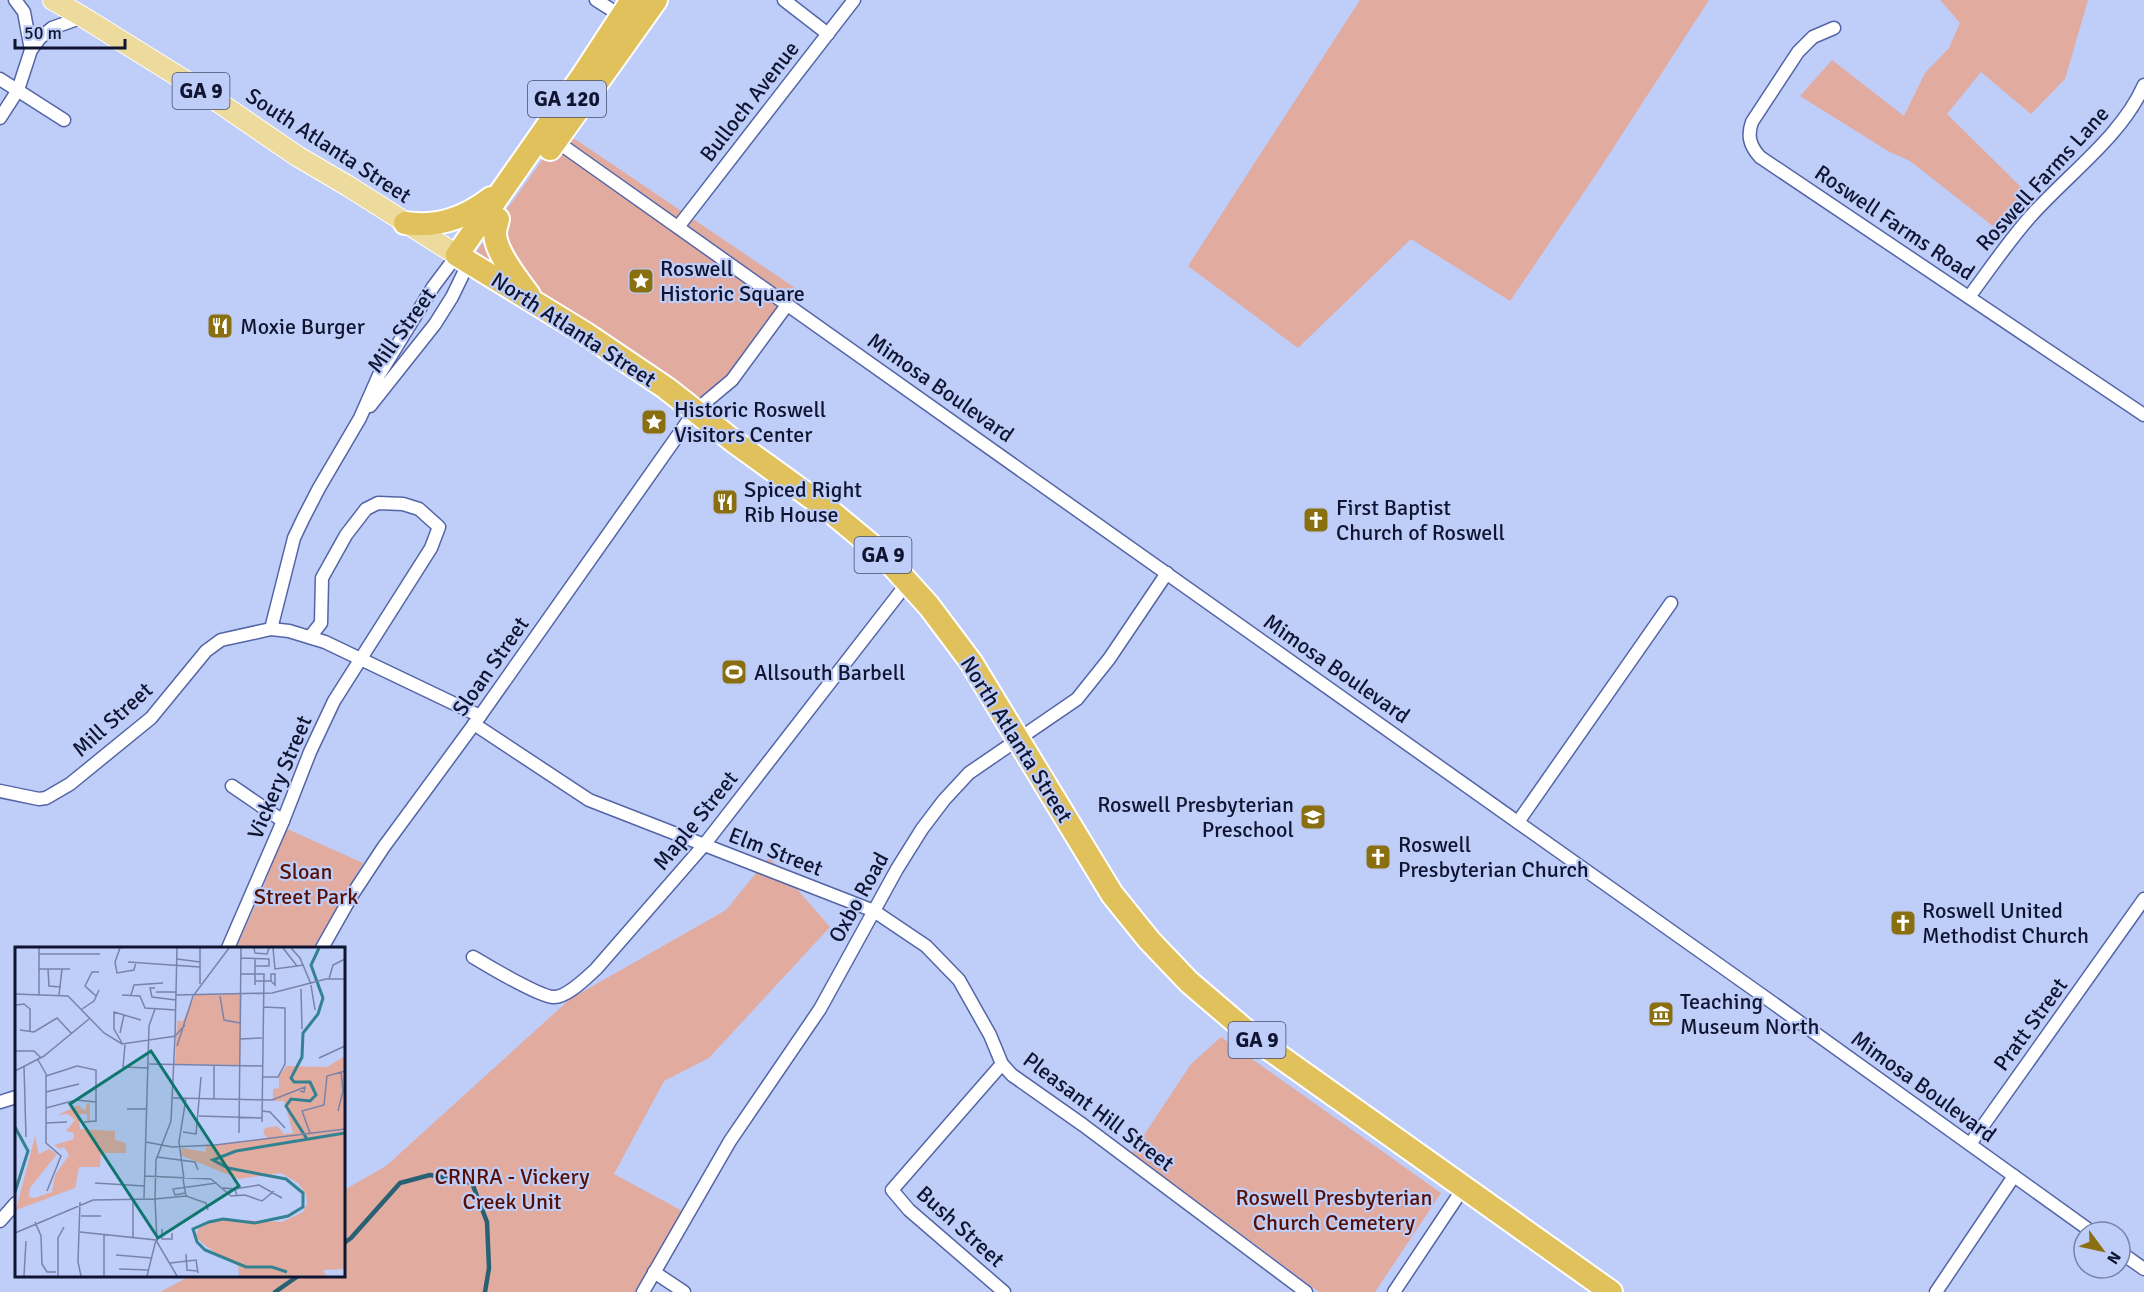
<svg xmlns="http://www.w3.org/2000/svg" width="2144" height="1292" viewBox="0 0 2144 1292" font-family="Signika,sans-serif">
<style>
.green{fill:#e2aba0}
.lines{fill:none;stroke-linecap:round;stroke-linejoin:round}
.stream{stroke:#286174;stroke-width:4.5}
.street-casing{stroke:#5465a7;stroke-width:15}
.primary-casing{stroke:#fff;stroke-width:22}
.highway-casing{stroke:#fff;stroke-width:26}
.street{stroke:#fff;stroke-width:12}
.primary{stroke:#edda9d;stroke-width:20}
.highway{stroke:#e1c15c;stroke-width:22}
.labels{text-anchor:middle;stroke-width:4.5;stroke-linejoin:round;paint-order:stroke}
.shield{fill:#bfcdf9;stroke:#444c6c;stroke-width:1.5}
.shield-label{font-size:21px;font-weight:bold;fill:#0f1530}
.street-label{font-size:22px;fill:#0f1530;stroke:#bfcdf9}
.poi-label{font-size:22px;fill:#0f1530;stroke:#bfcdf9;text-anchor:start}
.park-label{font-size:22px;fill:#550f05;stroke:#bfcdf9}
.inset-river{fill:none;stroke:#338291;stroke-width:3}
.inset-road{fill:none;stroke:#7983a9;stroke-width:1.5}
.view{fill:#0f766e;fill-opacity:0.15;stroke:#0f766e;stroke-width:3}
.inset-edge{fill:none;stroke:#0f1530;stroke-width:3}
</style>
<rect width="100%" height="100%" fill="#bfcdf9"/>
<g class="green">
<polygon points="1360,0 1709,0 1597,173 1510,301 1411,239 1298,348 1188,266"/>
<polygon points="1940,0 2088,0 2065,79 2031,114 1981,72 1947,114 2027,193 2003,234 1910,161 1888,151 1800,96 1832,60 1904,116 1925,73 1949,48 1960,23"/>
<polygon points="563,131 804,294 695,411 469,262"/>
<polygon points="285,828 363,863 313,948 236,948 263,889"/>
<polygon points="769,857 830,927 709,1058 664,1081 614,1174 688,1214 651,1292 160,1292 190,1276 344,1276 344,1190 386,1166 570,999 726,910"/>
<polygon points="1221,1037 1441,1193 1375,1292 1319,1292 1132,1153 1191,1064"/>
</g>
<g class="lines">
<g class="stream">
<polyline points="344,1243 351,1238 400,1183 430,1175 472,1183 487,1222 489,1268 485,1292"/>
<polyline points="275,1292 298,1276"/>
</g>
<g class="street-casing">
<g id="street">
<polyline points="15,0 24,12 31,50"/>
<polyline points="596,0 626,19"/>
<polyline points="784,0 828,34"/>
<path d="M1834,28L1813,37L1798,52L1752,122C1747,136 1750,146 1760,157L2144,415"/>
<polyline points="0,79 64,120"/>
<polyline points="0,118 18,90 31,50 40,38 52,28 83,17"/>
<polyline points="556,141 1773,1003 2092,1232"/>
<polyline points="678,227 854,0"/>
<path d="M1969,297C1989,270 2008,242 2030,217C2067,175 2122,136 2144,85"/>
<polyline points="370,406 435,324 452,297 469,262"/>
<polyline points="271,629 294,538 303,519 319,488 360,418 379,375 433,287 457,255"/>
<polyline points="474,724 589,800 874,911 926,946 959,980 990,1035 1002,1064 1012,1075 1083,1125 1306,1292"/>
<polyline points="232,786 283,821"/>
<polyline points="0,791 39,799 46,798 70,784 151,718 206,651 221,640 271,629 289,631 325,642 480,716"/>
<polyline points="1518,822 1671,603"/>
<polyline points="228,948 283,821 310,752 334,701 431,548 439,527 419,509 403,504 378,503 366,509 346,535 322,578 321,623 310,637"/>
<polyline points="322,948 352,895 383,848 480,716 695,411 732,380 787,305"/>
<path d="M473,957C488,966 539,996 553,997C567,998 587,977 596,969L704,845L908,582"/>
<polyline points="1002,1064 892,1190 909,1210 1004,1292"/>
<polyline points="0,1102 16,1097"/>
<polyline points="1970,1144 2144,899"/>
<polyline points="0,1221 16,1203"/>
<polyline points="2120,1252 2144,1269"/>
<polyline points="654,1272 684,1292"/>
<polyline points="643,1292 730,1141 820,1009 897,869 922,829 944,800 969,773 1077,699 1109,659 1167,573"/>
<polyline points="1394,1292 1464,1187"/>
<polyline points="1936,1292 2014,1176"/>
</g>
</g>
<g class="primary-casing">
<polyline id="primary" points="53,0 83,17 205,93 297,156 348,186 457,255"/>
</g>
<g class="highway-casing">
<g id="highway">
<polyline points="632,0 583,75 457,255 586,334 666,388 736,443 830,511 882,554 929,606 971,662 1112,894 1149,940 1189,982 1258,1041 1611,1292"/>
<polyline points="550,149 656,0"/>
<path d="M498,219C497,224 495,229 495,233C495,252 518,280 529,295"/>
<path d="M405,223C438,228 465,218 491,198"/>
</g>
</g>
<use href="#street" class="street"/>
<use href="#primary" class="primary"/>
<use href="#highway" class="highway"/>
</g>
<defs>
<g id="sight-square" transform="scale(1.35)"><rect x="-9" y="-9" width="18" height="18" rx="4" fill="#896f0f" stroke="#bfcdf9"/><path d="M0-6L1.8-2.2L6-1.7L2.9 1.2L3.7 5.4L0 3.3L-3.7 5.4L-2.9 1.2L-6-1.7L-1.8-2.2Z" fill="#fff"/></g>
<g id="restaurant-square" transform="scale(1.35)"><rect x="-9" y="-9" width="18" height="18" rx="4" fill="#896f0f" stroke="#bfcdf9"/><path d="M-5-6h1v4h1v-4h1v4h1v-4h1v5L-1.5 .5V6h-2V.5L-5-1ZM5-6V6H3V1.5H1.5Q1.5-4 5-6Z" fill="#fff"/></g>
<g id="church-square" transform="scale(1.35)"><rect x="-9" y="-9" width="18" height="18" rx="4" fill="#896f0f" stroke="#bfcdf9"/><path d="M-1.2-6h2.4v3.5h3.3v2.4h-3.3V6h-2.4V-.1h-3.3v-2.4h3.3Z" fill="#fff"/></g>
<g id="stadium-square" transform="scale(1.35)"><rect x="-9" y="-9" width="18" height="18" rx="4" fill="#896f0f" stroke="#bfcdf9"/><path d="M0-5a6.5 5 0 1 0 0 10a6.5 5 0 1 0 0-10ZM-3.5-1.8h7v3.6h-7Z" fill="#fff"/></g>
<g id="school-square" transform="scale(1.35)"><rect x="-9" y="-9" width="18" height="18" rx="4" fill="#896f0f" stroke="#bfcdf9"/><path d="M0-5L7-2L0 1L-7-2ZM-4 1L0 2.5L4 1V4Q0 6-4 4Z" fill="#fff"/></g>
<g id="museum-square" transform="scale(1.35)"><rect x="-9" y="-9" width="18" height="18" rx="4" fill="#896f0f" stroke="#bfcdf9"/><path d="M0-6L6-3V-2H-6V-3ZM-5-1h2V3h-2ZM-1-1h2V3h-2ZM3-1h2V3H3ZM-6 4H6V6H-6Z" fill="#fff"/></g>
</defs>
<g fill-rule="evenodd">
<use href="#sight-square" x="641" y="281"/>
<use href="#restaurant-square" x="220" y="326"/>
<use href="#sight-square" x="654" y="422"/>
<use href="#restaurant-square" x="725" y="502"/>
<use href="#church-square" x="1316" y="520"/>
<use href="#stadium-square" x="734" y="672"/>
<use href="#school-square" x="1313" y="817"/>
<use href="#church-square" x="1378" y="857"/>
<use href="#church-square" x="1903" y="923"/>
<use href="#museum-square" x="1661" y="1014"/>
</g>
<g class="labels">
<g class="shield">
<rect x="172.5" y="73" width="57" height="36" rx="4.5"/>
<rect x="528" y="81" width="78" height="36" rx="4.5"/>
<rect x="854.5" y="537" width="57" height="36" rx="4.5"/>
<rect x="1228.5" y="1022" width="57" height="36" rx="4.5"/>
</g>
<g class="shield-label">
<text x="201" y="98">GA 9</text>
<text x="567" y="106">GA 120</text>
<text x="883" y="562">GA 9</text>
<text x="1257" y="1047">GA 9</text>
</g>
<g class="street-label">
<text transform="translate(749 101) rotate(-52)" y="8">Bulloch Avenue</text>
<text transform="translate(329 145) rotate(33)" y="8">South Atlanta Street</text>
<text transform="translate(2042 178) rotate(-48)" y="8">Roswell Farms Lane</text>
<text transform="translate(1895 222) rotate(34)" y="8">Roswell Farms Road</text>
<text transform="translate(574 329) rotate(33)" y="8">North Atlanta Street</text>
<text transform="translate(401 330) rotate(-54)" y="8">Mill Street</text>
<text transform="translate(941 387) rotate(35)" y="8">Mimosa Boulevard</text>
<text transform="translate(490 666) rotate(-55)" y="8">Sloan Street</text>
<text transform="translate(1337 668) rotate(35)" y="8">Mimosa Boulevard</text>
<text transform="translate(112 719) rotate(-42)" y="8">Mill Street</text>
<text transform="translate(1017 739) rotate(58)" y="8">North Atlanta Street</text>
<text transform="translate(279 777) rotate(-67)" y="8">Vickery Street</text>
<text transform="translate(695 820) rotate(-51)" y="8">Maple Street</text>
<text transform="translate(776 851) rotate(21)" y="8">Elm Street</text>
<text transform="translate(858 897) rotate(-61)" y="8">Oxbo Road</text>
<text transform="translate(2030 1024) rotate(-54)" y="8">Pratt Street</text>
<text transform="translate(1924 1086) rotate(36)" y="8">Mimosa Boulevard</text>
<text transform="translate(1099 1111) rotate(37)" y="8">Pleasant Hill Street</text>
<text transform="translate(961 1226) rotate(42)" y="8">Bush Street</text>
</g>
<g class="poi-label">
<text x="660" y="276">Roswell<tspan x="660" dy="25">Historic Square</tspan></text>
<text x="240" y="334">Moxie Burger</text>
<text x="674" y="417">Historic Roswell<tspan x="674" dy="25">Visitors Center</tspan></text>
<text x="744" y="497">Spiced Right<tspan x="744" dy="25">Rib House</tspan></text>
<text x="1336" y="515">First Baptist<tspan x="1336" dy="25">Church of Roswell</tspan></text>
<text x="754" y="680">Allsouth Barbell</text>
<text x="1294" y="812" text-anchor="end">Roswell Presbyterian<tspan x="1294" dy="25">Preschool</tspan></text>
<text x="1398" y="852">Roswell<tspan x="1398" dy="25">Presbyterian Church</tspan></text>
<text x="1922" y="918">Roswell United<tspan x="1922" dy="25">Methodist Church</tspan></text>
<text x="1680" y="1009">Teaching<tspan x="1680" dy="25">Museum North</tspan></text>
</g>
<g class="park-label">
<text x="306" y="879">Sloan<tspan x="306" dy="25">Street Park</tspan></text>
<text x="512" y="1184">CRNRA - Vickery<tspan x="512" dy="25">Creek Unit</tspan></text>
<text x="1334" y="1205">Roswell Presbyterian<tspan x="1334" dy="25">Church Cemetery</tspan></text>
</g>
</g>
<g transform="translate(15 947)">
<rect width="330" height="330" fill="#bfcdf9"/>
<path d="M227,47L225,118L160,117L162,74H168L180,48ZM330,109V322L308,323L311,329H224L223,317L200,306L180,290L184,281L204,272L267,275L288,265L292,257L291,247L283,236L266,226L224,232L165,208L167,201L191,205V199L253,191L248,187L250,181L262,179L269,187L278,186L269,154H258V142L264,141V129L272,119L312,120ZM72,156H75V174H72V167H64L65,182L100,184V193L111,196V206H86L85,220H64L60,241L1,263L20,189L24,207L34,202L42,207L15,241L14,250L20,251L37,245L40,228L54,208L49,200L45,202L39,198L59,192V186L51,184L60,173L53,167L43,168L63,158L70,164Z" fill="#e2aba0"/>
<path class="inset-river" d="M0,180L13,204L0,245M292,192L271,159L276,152L295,154L301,148L295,135H279L276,131L287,110L288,86L303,67L308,51L296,18L304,1M272,325L257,320H231L190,303L182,295L178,282L194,275L208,272L240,276L273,269L288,260V246L271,232L213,221L198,213L221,204L330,186"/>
<path class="inset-road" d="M24,1V48M105,1L100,15L102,26L119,23L121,15M239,1L240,6L252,7L254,1M258,1L260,22L282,19M268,1L282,19L288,18M276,1L285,11L296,37M24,7H85M226,11L254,12V19H240M162,12L185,15M113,15L185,20M24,22H55M33,22L34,39L46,40M226,27H249L247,175M314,32L318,18L330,12M240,34H256V27H260V38L256,34M185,37V1M240,38V12M296,38L300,63M140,41H135L137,50L161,53M286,42L287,82M141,45H161M0,47L53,49L89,86L107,97L161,89M44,48L47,22M107,48L125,49L130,61L161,63M116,48L119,38L148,36M161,48L257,46L311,32H330M81,49L70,39L77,25H84M205,49L209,73L225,76M1,58L9,57L15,62V85M67,62L79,54L84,43M5,83L19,85L42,71L57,87M105,86L109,68M160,89L162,1M225,92L247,91M107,96L99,82V65L126,73M110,98L108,120L134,121M162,99L178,49L214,1M0,104H19L26,111M304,111L330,99M23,113L31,127V196L46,209L32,244M134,117L248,119M9,120L11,190M0,124L29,109L74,72M31,129L62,119L81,123V174L69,175M248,130H263L270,117V61L248,60M31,145L64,137M158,151L257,153L290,140L289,145L285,144M199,151V118M31,161L61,153L81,155M112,162H132M247,164L255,165L270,181M323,164L328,144L326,125M184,169L247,171M31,176L52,175M168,185L181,187L186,130M224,186L226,1M295,186L287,164L309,158L312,129L330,124M131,195L157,200L200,198L330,182M0,203V223M142,210L180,215L183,223M130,229L196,232L216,249L230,248L247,254L259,244M168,232L171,249L191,256L193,263M169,232L164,195L171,151M80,236L129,239M208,241L220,242L222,249M220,242L244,238L267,251M170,246L160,248L158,242L202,236M129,251L134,79L140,62M140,252L171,249M140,252L142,295L162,329M65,255L63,315L66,329M66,269H86M20,275L26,289L27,317L32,325H41M147,282V292H157V286M65,285L141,293L132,329M0,286L78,253L140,252L141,213L156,174L160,89L170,78M118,291V253M171,307L172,323L183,324M101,308L137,311M155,316L181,313L183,326M104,322L134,323M9,329L11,294M43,329V291L49,280M89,329V288"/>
<path class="view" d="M136,104L224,239L143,291L55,157Z"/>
<rect width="330" height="330" class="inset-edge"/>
</g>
<g transform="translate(2102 1250) rotate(123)"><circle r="28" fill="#bfcdf9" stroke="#7983a9" stroke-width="1.5"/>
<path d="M0-4.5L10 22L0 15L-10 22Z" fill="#896f0f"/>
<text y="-9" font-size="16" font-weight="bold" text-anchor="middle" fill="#0f1530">N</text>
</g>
<path d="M15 39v9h110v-9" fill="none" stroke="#0f1530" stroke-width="3"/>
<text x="24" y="39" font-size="18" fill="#0f1530" stroke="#bfcdf9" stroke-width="4.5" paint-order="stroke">50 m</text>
</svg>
